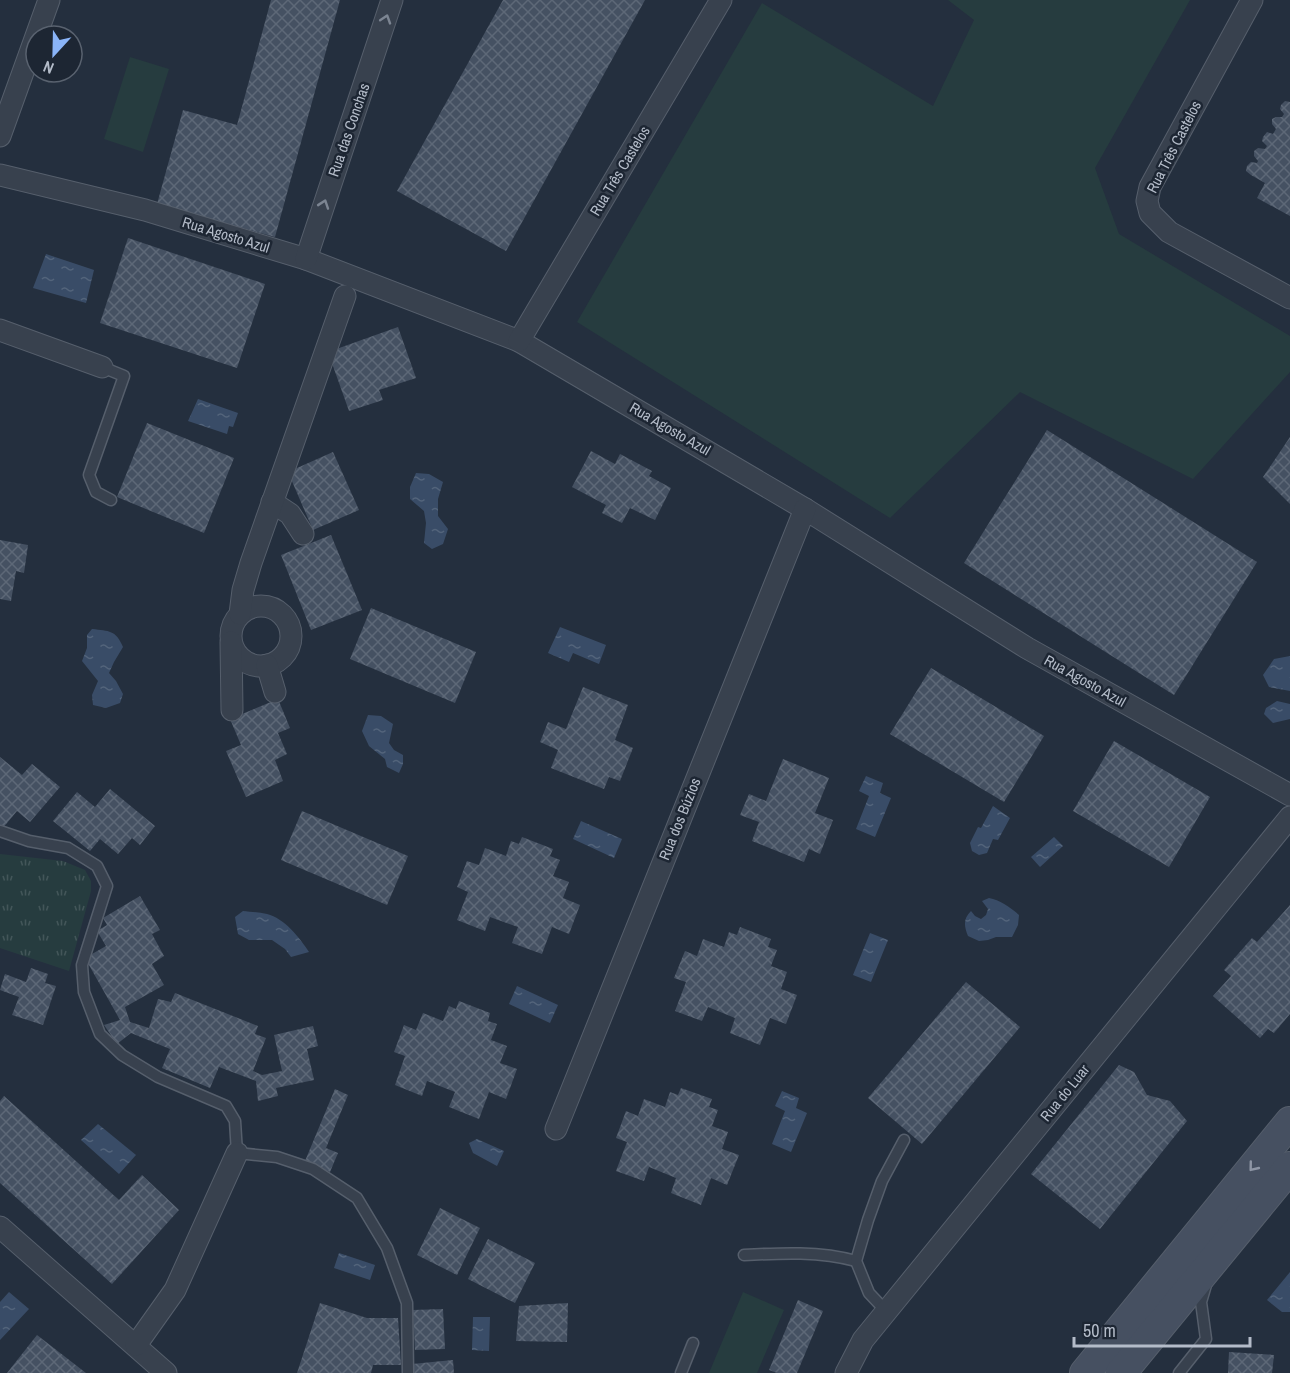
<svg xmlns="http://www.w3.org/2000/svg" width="1290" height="1373" viewBox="0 0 1290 1373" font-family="'Archivo Narrow',sans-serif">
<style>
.grass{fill:url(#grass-tufts)}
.park{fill:#263c3f}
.water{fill:url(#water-ripples)}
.building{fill:url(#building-cross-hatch)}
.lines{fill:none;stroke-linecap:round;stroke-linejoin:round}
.service-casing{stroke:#565f6c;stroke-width:13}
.minor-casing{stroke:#565f6c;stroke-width:23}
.secondary-casing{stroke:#565f6c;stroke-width:32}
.service{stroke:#38414e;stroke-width:10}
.minor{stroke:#38414e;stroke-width:21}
.secondary{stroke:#465061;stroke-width:30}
.oneway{stroke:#7c8592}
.oneway2{stroke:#8e96a5}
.labels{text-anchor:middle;stroke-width:5;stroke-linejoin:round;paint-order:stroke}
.street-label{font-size:15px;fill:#b4bcc9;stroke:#1d2633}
</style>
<defs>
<pattern id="grass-tufts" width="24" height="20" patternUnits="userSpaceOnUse" patternTransform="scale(1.5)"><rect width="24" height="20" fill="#263c3f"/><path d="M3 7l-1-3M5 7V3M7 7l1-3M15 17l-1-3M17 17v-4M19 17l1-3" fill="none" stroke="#435659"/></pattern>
<pattern id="water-ripples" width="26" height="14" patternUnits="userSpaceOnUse" patternTransform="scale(1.5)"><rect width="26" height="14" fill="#394c67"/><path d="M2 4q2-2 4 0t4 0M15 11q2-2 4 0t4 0" fill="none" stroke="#53647b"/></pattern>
<pattern id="building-cross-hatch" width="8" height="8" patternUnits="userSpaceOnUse" patternTransform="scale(1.5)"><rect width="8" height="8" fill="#455162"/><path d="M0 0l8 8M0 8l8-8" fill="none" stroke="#5d6877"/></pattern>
</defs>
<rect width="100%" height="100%" fill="#242f3e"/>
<polygon class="grass" points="0,854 63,861 85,870 91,881 91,891 69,971 0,948"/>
<g class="park">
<polygon points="948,0 1190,0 1095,168 1119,234 1290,336 1290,372 1193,479 1020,392 890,518 577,322 762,3 933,106 974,20"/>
<polygon points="130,57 169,69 143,152 104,139"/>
<polygon points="743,1292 784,1310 757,1373 709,1373"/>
</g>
<g class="water">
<polygon points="46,254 94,270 86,303 33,288"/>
<polygon points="198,399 238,413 233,427 229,426 227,434 188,421"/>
<polygon points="416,473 429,474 443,482 438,499 438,516 448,529 443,544 432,549 424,543 426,523 424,511 410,499 410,487"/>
<polygon points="560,627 606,645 599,664 573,653 569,662 548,653"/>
<path d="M92,629C109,631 116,630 123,647L114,662L109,673L116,681L123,694L120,703L106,708L93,705L92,695L98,681L82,661L87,648V635Z"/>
<polygon points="1290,656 1290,691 1269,687 1263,675 1274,659"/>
<polygon points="1277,701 1290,704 1290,719 1273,723 1264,714 1266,708"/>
<polygon points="368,715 381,716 393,724 389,743 394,750 403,755 403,764 399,773 387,767 385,759 369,746 362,731"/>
<polygon points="866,776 883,783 880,793 891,798 875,837 856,829 869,796 859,791"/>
<polygon points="993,806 1010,818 998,840 993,839 987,853 979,855 972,851 970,843 978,827 981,828"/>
<polygon points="581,821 622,839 614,858 573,839"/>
<polygon points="1054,837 1063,846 1040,867 1031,857"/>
<path d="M989,898C1000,900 1010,907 1019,915L1018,925L1012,937H996L988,940L979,941L968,936C964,926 963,919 971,911L975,916L981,919L986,915L988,909L982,901Z"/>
<path d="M243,911C251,912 259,912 267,914C284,918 300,938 309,952L291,957L285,949L272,940H249L238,934L235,917Z"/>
<polygon points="870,933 888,940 871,982 853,975"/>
<polygon points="517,986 558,1005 550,1023 509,1004"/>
<polygon points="782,1091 799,1098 796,1108 807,1113 791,1152 772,1144 785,1111 775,1106"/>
<polygon points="98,1124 136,1155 119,1174 81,1140"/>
<polygon points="477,1139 504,1151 497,1166 473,1153 469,1143"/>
<polygon points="339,1253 375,1265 370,1280 334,1268"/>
<polygon points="1290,1272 1290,1312 1282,1312 1267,1300"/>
<polygon points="9,1292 29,1309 0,1340 0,1302"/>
<polygon points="473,1317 490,1317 489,1351 472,1350"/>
</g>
<g class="building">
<polygon points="271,0 340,0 275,237 157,204 183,110 237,125"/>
<polygon points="503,0 645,0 506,251 397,191"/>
<polygon points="1285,101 1290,102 1290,216 1257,198 1265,183 1251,175 1246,171 1247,166 1251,162 1257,163 1258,161 1254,156 1254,151 1258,148 1265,149 1267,146 1262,141 1263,137 1267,132 1273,134 1276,129 1272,124 1272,119 1276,117 1282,117 1284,114 1280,109 1281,105"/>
<polygon points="128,238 265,284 237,368 100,323"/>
<polygon points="398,327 416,378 379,390 383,400 349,411 328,352"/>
<polygon points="147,423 234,458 204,533 117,497"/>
<polygon points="1047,430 1257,562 1174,695 964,563"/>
<polygon points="1290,437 1290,504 1263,477"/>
<polygon points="591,451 615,464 620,454 652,471 649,476 671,488 655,520 630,508 622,523 602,513 606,505 572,487"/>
<polygon points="333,452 359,510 313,530 288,472"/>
<polygon points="331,535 362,610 311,630 281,555"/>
<polygon points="0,540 28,545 24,573 16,571 11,601 0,599"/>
<polygon points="371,608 476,652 455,703 350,659"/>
<polygon points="931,668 1044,736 1004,802 890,734"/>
<polygon points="583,687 628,705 615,740 633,748 620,781 609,777 604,789 551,768 558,750 540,742 548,722 566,729"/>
<polygon points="278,699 290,728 278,733 287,754 275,760 283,781 246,797 226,751 241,745 230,719"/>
<polygon points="1114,741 1210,797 1169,867 1073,811"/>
<polygon points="0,757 22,775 32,764 60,787 30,822 17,811 2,829 0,827"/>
<polygon points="783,759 829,778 815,813 833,820 820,854 809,849 804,862 752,841 759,822 740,815 749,794 766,801"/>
<polygon points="110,789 155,826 140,845 132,838 118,854 100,839 90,851 53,821 77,792 95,807"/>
<polygon points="302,811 408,856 387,905 281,860"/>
<polygon points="522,837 553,849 550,856 560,860 553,876 569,882 563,898 580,905 569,934 552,927 542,954 512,943 518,927 490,917 485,931 457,920 468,892 457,887 467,861 479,865 485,848 506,856 511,841 519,844"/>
<polygon points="140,896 160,930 152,934 164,956 152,964 164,985 125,1007 130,1022 149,1028 158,999 171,1002 175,993 258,1026 255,1034 266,1038 253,1071 262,1075 282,1071 274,1035 313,1026 318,1046 307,1049 314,1080 276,1088 278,1096 258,1101 256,1081 219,1067 210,1088 162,1068 170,1049 131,1033 117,1044 104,1025 120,1020 85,958 106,946 97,931 107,925 103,918"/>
<polygon points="1290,905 1290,1014 1274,1033 1268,1029 1260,1038 1213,996 1231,976 1224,970 1252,938 1257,942"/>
<polygon points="740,927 771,939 768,947 777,950 771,966 787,972 781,989 797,995 786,1024 770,1018 760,1045 730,1033 735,1018 708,1007 702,1021 675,1011 686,982 674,978 685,951 697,956 703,939 724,947 729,932 737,935"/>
<polygon points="31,968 48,974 45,983 56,986 43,1025 12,1015 19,997 0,990 5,974 26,982"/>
<polygon points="966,982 1020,1027 922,1144 868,1098"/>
<polygon points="459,1001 490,1013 488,1021 497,1024 491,1040 507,1046 500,1063 517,1069 506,1099 489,1092 479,1119 449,1107 455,1092 427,1081 422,1096 395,1085 405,1056 394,1052 404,1025 416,1030 423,1013 443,1021 449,1006 456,1009"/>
<polygon points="1119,1065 1134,1072 1147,1095 1170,1101 1187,1121 1100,1229 1031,1174"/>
<polygon points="681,1088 712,1099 709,1107 718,1110 712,1126 728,1132 722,1149 739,1155 727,1185 711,1178 701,1205 671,1193 676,1178 649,1167 644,1181 616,1171 627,1142 616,1138 626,1111 638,1116 644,1099 665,1107 670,1092 678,1095"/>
<polygon points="335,1089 348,1095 326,1148 338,1153 330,1172 305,1161"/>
<polygon points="4,1096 119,1200 142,1175 179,1210 112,1284 0,1183 0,1101"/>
<polygon points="440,1208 480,1228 457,1275 417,1255"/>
<polygon points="488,1239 535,1263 515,1303 468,1279"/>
<polygon points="798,1300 823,1311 797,1373 777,1373 769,1370"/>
<polygon points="320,1303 367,1318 398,1318 401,1365 373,1365 371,1373 297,1373"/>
<polygon points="568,1303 567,1342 516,1341 519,1306"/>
<polygon points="443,1309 445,1349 415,1350 413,1310"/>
<polygon points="37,1335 86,1373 7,1373"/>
<polygon points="1229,1352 1274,1355 1272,1373 1228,1373"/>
<polygon points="453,1360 454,1373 412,1373 412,1364"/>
</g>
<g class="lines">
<g class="service-casing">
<g id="service">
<polyline points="102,367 124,376 89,475 96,492 111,500"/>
<polyline points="0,831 29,841 68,848 97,866 107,886 82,965 84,992 100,1034 122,1055 158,1077 226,1106 235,1121 237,1153 277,1157 313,1169 357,1198 387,1248 407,1303 408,1373"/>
<path d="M744,1255C781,1253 820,1251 856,1261"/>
<polyline points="886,1311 869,1293 856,1261 868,1220 882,1181 904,1140"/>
<polyline points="681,1373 693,1343"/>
<polyline points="1179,1373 1206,1339 1201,1302 1206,1285"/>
</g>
</g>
<g class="minor-casing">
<g id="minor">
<polyline points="1252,0 1150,187 1147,201 1150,213 1169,232 1290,298"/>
<polyline points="0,136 49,0"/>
<polyline points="0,175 145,210 306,259 519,341 805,509 1027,648 1290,795"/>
<polyline points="306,259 392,0"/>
<polyline points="0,330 102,367"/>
<polyline points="519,341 721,0"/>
<polyline points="272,502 290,514 303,534"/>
<circle cx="261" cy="636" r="30"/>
<polyline points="240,614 243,590 251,563 345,296"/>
<polyline points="231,642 232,710"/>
<polyline points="267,665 275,692"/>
<polyline points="556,1129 805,509"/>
<polyline points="0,1227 166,1373"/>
<polyline points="136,1345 175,1290 237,1153"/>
<polyline points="846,1373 863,1340 1290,817"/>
</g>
</g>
<g class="secondary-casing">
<g id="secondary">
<polyline points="1085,1373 1290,1122"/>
<polyline points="1121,1373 1290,1167"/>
</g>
</g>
<use href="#service" class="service"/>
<use href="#minor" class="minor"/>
<use href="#secondary" class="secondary"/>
</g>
<defs><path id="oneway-chevron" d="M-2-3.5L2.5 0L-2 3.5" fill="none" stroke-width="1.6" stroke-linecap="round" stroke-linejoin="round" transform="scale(1.5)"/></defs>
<g class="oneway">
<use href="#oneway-chevron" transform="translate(386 19) rotate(-72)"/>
<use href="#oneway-chevron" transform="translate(324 204) rotate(-71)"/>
</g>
<use class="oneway2" href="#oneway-chevron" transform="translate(1253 1167) rotate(129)"/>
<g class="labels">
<g class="street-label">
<text transform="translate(349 130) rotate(-71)" y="5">Rua das Conchas</text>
<text transform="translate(1174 147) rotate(-63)" y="5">Rua Três Castelos</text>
<text transform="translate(620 171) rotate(-59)" y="5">Rua Três Castelos</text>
<text transform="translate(226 235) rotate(17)" y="5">Rua Agosto Azul</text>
<text transform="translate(670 429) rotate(30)" y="5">Rua Agosto Azul</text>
<text transform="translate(1085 681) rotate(29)" y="5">Rua Agosto Azul</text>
<text transform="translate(680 819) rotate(-68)" y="5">Rua dos Búzios</text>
<text transform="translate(1065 1093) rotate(-51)" y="5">Rua do Luar</text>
</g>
</g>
<g transform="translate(54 54) rotate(202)"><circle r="28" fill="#1d2633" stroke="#59626f" stroke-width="1.5"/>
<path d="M0-4.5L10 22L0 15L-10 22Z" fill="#8ab4f8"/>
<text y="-9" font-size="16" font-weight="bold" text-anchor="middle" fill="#b4bcc9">N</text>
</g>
<path d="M1074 1337v9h176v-9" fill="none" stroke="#b4bcc9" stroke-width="3"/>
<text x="1083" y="1337" font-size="18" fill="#b4bcc9" stroke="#1d2633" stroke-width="4.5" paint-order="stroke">50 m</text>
</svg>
